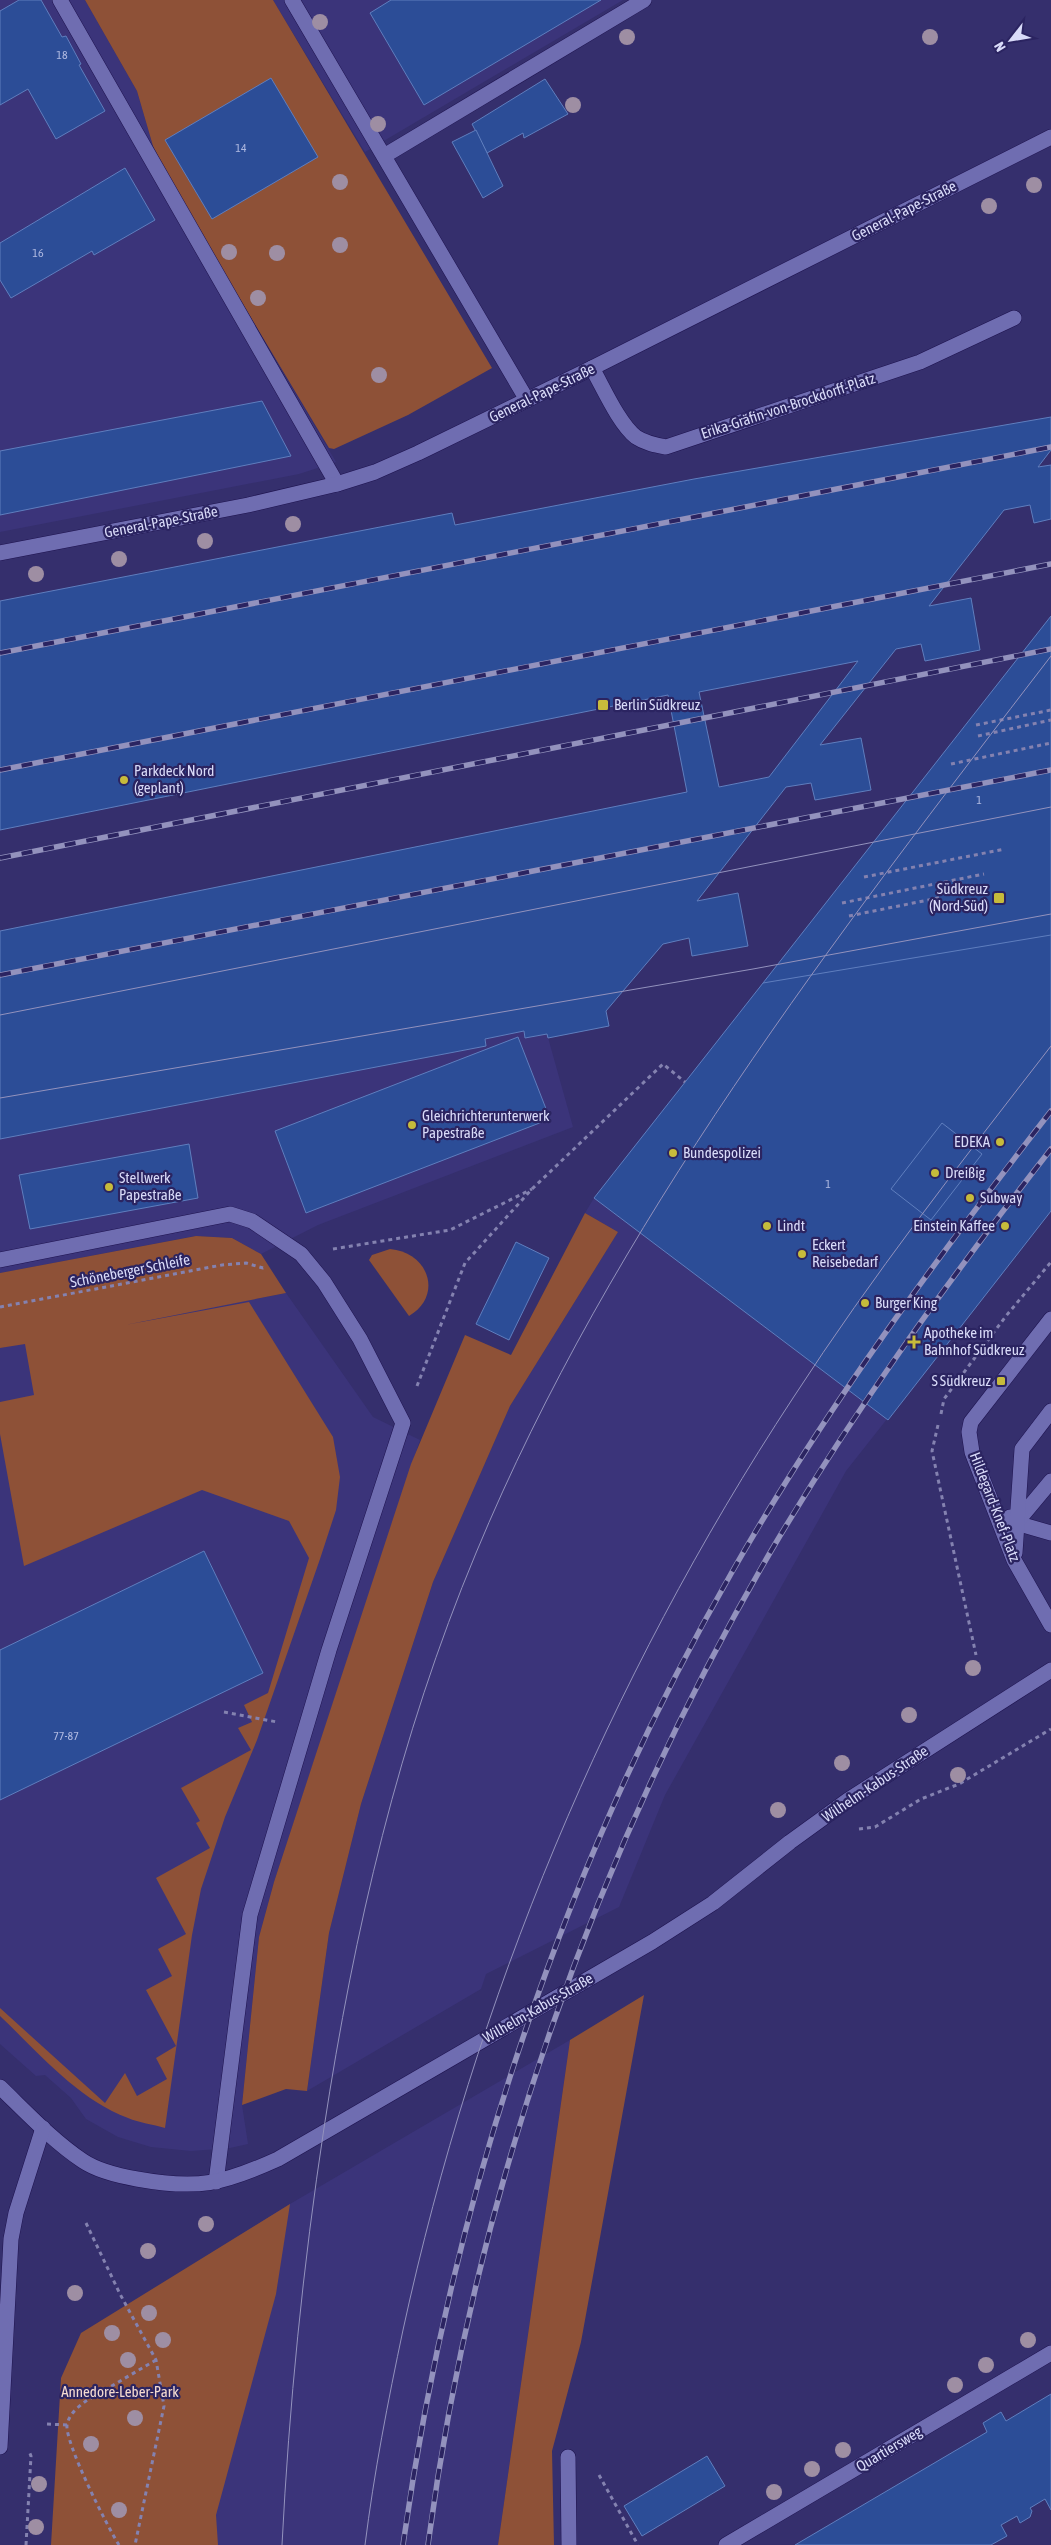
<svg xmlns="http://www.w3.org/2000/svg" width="1051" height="2545" viewBox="0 0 1051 2545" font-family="'Asap Condensed',sans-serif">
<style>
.built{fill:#3b347a}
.green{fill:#8e5137}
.building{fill:#2c4d97;stroke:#5f7ebe;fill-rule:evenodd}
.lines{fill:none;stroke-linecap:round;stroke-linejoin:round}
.minor-casing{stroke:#1e134f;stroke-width:16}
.path{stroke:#8482b0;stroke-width:3;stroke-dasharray:4 4;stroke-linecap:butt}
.minor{stroke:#6f6db1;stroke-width:15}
.tram{stroke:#9392bd;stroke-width:1}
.rail-casing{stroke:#9392bd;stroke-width:5.5}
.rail{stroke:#2b2461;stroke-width:4;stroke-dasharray:11;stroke-linecap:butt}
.tree{fill:#9e8ea3}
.poi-dot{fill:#c7bb3b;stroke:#2b2461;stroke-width:2}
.labels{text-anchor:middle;stroke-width:4.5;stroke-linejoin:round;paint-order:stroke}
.number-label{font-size:12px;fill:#aeb8e0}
.street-label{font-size:15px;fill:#d9dbf9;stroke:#2b2461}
.poi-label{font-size:15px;fill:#d9dbf9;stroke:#2b2461;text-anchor:start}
.park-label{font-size:15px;fill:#f4dbd0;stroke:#2b2461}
</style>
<rect width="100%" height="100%" fill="#352f6d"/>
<g class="built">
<polygon points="0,0 85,0 137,91 153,146 174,189 336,462 299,474 0,532"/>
<polygon points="273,0 623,0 365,152"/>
<polygon points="763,983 1051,1211 846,1471 665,1795 619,1907 486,1974 481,1989 307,2091 329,1933 361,1804 433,1582 510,1406 618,1232 585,1213 594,1198"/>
<polygon points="524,1031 526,1038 547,1034 573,1127 318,1225 261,1254 232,1238 195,1236 0,1273 0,1139 486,1046 485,1039"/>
<polygon points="286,1293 373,1417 420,1440 274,1882 259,1937 242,2105 248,2144 230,2148 191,2151 151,2147 118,2137 86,2119 71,2098 45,2075 36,2076 0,2044 0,1348"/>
<polygon points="570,2040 498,2545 152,2545 205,2257 290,2204"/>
</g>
<g class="green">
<polygon points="85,0 273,0 492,368 408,415 334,449 329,448 174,189 153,146 137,91"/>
<polygon points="585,1213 618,1232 510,1406 433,1582 361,1804 329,1933 307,2091 286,2089 242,2105 259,1937 274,1882 411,1464 465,1335 511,1355"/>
<path d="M196,1236L232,1238L261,1254L286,1293L125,1325L249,1302L333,1437L340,1477L336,1510L320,1559L257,1740L225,1817L201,1889L192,1935L165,2128C153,2124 139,2123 128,2118C77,2099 38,2052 0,2016V2008L105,2103L125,2073L137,2096L167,2079L156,2058L176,2046L146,1990L172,1976L158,1949L186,1934L156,1878L210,1848L196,1823L200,1821L181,1788L251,1750L238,1728L252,1722L244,1705L268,1693L309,1558L289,1521L202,1490L24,1566L0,1434V1402L34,1395L25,1344L0,1348V1273Z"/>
<path d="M390,1249C428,1252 444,1295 409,1316L369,1260L372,1255Z"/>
<polygon points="644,1995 581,2342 552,2451 554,2545 498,2545 570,2040"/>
<polygon points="290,2204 276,2294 216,2515 218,2545 51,2545 61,2378 81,2333"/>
</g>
<g class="building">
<polygon points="19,0 41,0 62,37 66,36 81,64 79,65 105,111 56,139 28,89 0,105 0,11"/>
<polygon points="391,0 601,0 424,105 370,13"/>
<polygon points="271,78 318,157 212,219 165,140"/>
<polygon points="545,79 568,114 524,138 523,133 487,153 472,124"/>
<polygon points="476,130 503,186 483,198 452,142"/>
<polygon points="125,168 155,220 94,255 92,251 11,298 0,280 0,243"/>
<polygon points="262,401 291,456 0,515 0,451"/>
<path d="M1051,417V450L1038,467L1051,465V519L1034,523L1030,505L1004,510L929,606L971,598L980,650L925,661L921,644L896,649L820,745L861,738L871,790L815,800L811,783L786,787L697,901L738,893L748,946L692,956L689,938L663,944L606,1011L609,1026L548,1038L547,1034L525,1038L524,1031L485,1039L486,1046L0,1139V931L687,792L668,695L0,830V601L452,513L455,525L694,479ZM858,661L769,777L719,787L699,692Z"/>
<polygon points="1051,616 1051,1077 987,1158 763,983"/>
<polygon points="1051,935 1051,1211 888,1420 594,1198 763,983"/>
<polygon points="518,1037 550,1119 306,1213 275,1131"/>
<polygon points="942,1123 982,1154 931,1220 891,1189"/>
<polygon points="189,1144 198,1198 30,1229 19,1175"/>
<polygon points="516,1242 549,1258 509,1340 476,1324"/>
<polygon points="204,1551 263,1673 0,1800 0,1650"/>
<polygon points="1051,2394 1051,2510 1045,2499 1030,2508 1032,2511 1030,2517 1020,2523 1017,2516 1001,2525 1007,2536 991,2545 795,2545 987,2432 983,2423 1001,2412 1006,2421"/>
<polygon points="707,2456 725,2486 642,2536 624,2506"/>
</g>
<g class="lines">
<g class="minor-casing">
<g id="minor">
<polyline points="60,0 337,484"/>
<polyline points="292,0 527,400"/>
<polyline points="384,156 644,0"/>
<path d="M592,368C603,387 619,424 636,437C645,443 655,445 666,447L920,362L1014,318"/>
<polyline points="0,553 248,505 337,484 375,472 418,453 592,368 1051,137"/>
<polyline points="0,1260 230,1214 252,1221 301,1254 324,1282 360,1339 403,1423 329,1650 250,1915 216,2182"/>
<polyline points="1051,1319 971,1422 969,1432 972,1452 1014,1560 1051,1625"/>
<polyline points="1010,1517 1016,1523 1051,1533"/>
<polyline points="1016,1523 1051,1481"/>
<polyline points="1015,1553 1022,1449 1051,1411"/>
<path d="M0,2087C26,2112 53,2141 83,2161C98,2171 120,2176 137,2179C198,2190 223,2184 278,2159L652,1942L713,1903L790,1842L848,1800L1051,1670"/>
<polyline points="0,2447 11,2239 16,2213 43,2128"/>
<polyline points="568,2457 569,2545"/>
<polyline points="726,2545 1051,2353"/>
</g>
</g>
<g class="path">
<polyline points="976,725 1051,710"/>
<polyline points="978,736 1051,720"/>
<polyline points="951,764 1051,743"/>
<polyline points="864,877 1005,849"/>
<polyline points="842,903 984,874"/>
<polyline points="849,916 943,897"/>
<polyline points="333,1249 450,1230 532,1189"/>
<polyline points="0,1307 222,1265 246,1263 263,1268 267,1267"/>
<polyline points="417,1386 465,1263 532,1189 663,1064 685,1082"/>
<polyline points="941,1414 944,1399 1006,1316 1051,1262"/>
<polyline points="938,1425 932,1451 976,1655"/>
<polyline points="224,1712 277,1722"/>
<polyline points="859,1829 875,1827 921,1799 959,1784 1051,1729"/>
<polyline points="86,2223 120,2294 156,2360 164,2406 135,2545"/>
<polyline points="47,2424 67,2425"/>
<polyline points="599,2475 638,2545"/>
<polyline points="26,2545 31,2456 29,2451"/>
<path d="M119,2545C107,2526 65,2443 67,2425C69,2414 78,2407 86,2401L156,2360"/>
</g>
<use href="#minor" class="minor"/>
<g class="tram">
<polyline points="0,1015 1051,807"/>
<polyline points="0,1098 753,969 1051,914"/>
<path d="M282,2545C289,2406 303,2266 324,2128C354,1931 399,1737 476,1553C612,1225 836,936 1051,656"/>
<path d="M365,2545C374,2473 388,2401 403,2330C475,1999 607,1681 793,1398C872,1276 962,1161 1051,1046"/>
</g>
<g class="rail-casing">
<g id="rail">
<polyline points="0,653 1051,447"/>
<polyline points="0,770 1051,564"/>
<polyline points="0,858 1051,649"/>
<polyline points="0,975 1051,770"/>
<path d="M403,2545C451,2204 561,1870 732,1572C825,1409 936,1259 1051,1111"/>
<path d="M428,2545C474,2196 594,1855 771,1551C854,1410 950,1278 1051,1149"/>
</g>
</g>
<use href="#rail" class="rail"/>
</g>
<g class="tree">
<circle cx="320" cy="22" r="8"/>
<circle cx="627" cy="37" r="8"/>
<circle cx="930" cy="37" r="8"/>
<circle cx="573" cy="105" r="8"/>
<circle cx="378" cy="124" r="8"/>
<circle cx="340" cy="182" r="8"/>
<circle cx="1034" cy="185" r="8"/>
<circle cx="989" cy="206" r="8"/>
<circle cx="340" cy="245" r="8"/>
<circle cx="229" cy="252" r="8"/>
<circle cx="277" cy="253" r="8"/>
<circle cx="258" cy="298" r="8"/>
<circle cx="379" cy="375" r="8"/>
<circle cx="293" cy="524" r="8"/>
<circle cx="205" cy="541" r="8"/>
<circle cx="119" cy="559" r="8"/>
<circle cx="36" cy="574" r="8"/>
<circle cx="973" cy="1668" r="8"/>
<circle cx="909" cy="1715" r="8"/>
<circle cx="842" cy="1763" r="8"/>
<circle cx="958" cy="1775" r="8"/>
<circle cx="778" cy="1810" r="8"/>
<circle cx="206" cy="2224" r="8"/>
<circle cx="148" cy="2251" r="8"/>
<circle cx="75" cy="2293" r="8"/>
<circle cx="149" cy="2313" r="8"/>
<circle cx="112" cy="2333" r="8"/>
<circle cx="163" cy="2340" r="8"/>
<circle cx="1028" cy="2340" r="8"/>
<circle cx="128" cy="2360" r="8"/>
<circle cx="986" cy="2365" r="8"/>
<circle cx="955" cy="2385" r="8"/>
<circle cx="135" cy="2418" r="8"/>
<circle cx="91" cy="2444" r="8"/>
<circle cx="843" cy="2450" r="8"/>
<circle cx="812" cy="2469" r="8"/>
<circle cx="39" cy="2484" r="8"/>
<circle cx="774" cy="2492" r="8"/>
<circle cx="119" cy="2510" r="8"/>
<circle cx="36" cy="2527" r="8"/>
</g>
<g class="poi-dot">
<rect x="597" y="699" width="12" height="12" rx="2.5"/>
<circle cx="124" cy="780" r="5"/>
<rect x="993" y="892" width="12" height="12" rx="2.5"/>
<circle cx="412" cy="1125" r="5"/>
<circle cx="1000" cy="1142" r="5"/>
<circle cx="673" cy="1153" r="5"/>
<circle cx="935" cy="1173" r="5"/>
<circle cx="109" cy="1187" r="5"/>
<circle cx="970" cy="1198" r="5"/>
<circle cx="767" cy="1226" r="5"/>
<circle cx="1005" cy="1226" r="5"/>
<circle cx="802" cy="1254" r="5"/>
<circle cx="865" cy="1303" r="5"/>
<path d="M911.5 1334.5h5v5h5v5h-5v5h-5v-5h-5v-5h5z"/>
<rect x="996" y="1376" width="10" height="10" rx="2.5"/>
</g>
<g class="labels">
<g class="number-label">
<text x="62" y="59">18</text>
<text x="241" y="152">14</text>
<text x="38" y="257">16</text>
<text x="979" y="804">1</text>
<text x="828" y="1188">1</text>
<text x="66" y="1740">77-87</text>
</g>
<g class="street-label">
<text transform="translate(904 211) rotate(-27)" y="5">General-Pape-Straße</text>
<text transform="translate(542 393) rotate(-26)" y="5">General-Pape-Straße</text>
<text transform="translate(788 406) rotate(-18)" y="5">Erika-Gräfin-von-Brockdorff-Platz</text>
<text transform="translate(161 522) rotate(-11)" y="5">General-Pape-Straße</text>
<text transform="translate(130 1271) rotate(-11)" y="5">Schöneberger Schleife</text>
<text transform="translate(995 1507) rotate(69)" y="5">Hildegard-Knef-Platz</text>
<text transform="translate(875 1784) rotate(-34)" y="5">Wilhelm-Kabus-Straße</text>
<text transform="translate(538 2008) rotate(-30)" y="5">Wilhelm-Kabus-Straße</text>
<text transform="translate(889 2449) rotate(-31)" y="5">Quartiersweg</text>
</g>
<g class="poi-label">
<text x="614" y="710">Berlin Südkreuz</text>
<text x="134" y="776">Parkdeck Nord<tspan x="134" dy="17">(geplant)</tspan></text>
<text x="988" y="894" text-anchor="end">Südkreuz<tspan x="988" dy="17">(Nord-Süd)</tspan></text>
<text x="422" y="1121">Gleichrichterunterwerk<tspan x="422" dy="17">Papestraße</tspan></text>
<text x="990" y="1147" text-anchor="end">EDEKA</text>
<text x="683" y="1158">Bundespolizei</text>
<text x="945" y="1178">Dreißig</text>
<text x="119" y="1183">Stellwerk<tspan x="119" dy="17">Papestraße</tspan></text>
<text x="980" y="1203">Subway</text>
<text x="777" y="1231">Lindt</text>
<text x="995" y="1231" text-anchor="end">Einstein Kaffee</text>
<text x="812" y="1250">Eckert<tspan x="812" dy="17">Reisebedarf</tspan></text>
<text x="875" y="1308">Burger King</text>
<text x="924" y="1338">Apotheke im<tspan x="924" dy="17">Bahnhof Südkreuz</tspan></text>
<text x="991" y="1386" text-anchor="end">S Südkreuz</text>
</g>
<g class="park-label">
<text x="120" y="2397">Annedore-Leber-Park</text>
</g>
</g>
<g transform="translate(1011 40) rotate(239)" stroke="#2b2461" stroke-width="4" paint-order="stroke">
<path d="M0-4L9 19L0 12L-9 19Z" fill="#d9dbf9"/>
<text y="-8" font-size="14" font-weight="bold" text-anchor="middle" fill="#d9dbf9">N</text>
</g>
</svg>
